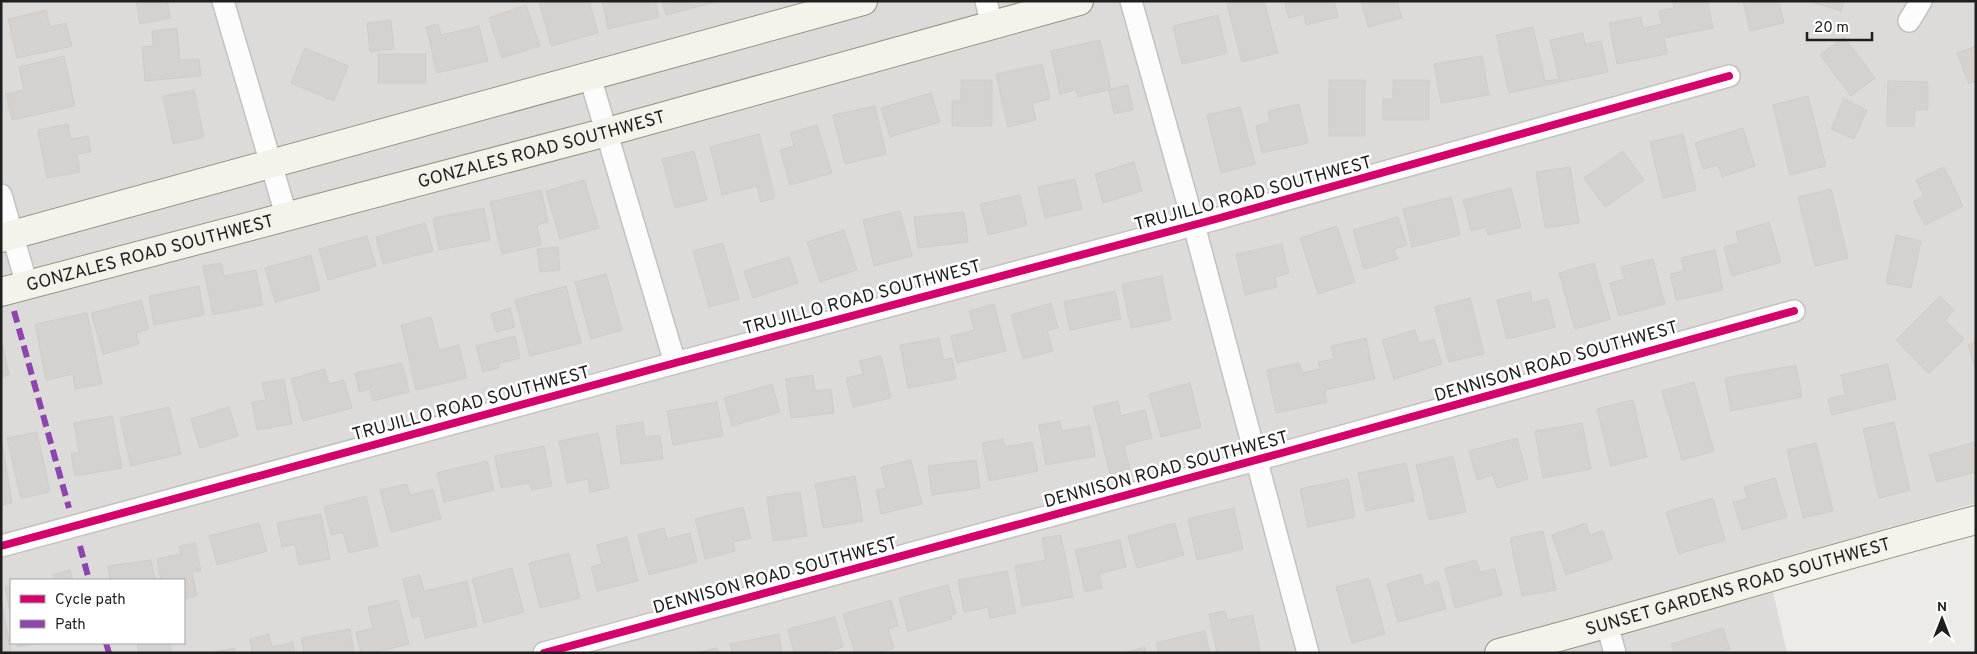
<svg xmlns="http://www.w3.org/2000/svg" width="1977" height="654" viewBox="0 0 1977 654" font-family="Overpass,sans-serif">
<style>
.residential{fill:#dcdbd9;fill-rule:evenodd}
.building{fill:#d4d1cf;stroke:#d0ccc9}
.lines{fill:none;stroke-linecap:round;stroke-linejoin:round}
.street-casing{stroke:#c3c2c0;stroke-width:24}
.secondary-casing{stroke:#979581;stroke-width:30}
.street{stroke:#fcfcfc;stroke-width:21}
.secondary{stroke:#f3f2eb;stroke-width:28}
.quiet{stroke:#8e44ad;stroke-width:6;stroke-dasharray:12 6;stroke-linecap:butt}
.cycleway-casing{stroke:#fff;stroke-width:11}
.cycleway{stroke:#d6006c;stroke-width:8}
.labels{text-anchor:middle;stroke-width:5;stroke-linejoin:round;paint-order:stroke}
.street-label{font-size:18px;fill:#1f1f1f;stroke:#fff}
</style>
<rect width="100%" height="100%" fill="#edebe8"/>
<path class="residential" d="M1,1H1976V503L1766,562L1787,653H1ZM11,580H184V643H11Z"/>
<g class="building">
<polygon points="136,1 167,1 171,18 140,24"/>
<polygon points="539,1 589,1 598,33 551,46"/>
<polygon points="602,1 655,1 659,17 608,29"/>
<polygon points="662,1 716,1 716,2 666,15"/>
<polygon points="1238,1 1264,1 1278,53 1242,62 1227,4"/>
<polygon points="1284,1 1334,1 1338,17 1306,25 1304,14 1289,18"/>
<polygon points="1361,1 1397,1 1402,18 1368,27"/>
<polygon points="1673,1 1708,1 1713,28 1664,38 1667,54 1617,64 1609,23 1641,17 1643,28 1662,24 1659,11 1674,8"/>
<polygon points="1743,1 1779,1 1784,23 1750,31"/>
<polygon points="1809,1 1844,1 1841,11"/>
<polygon points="526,5 540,46 502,58 489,18"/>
<polygon points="46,10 50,27 66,23 72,46 17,58 8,19"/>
<polygon points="1218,15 1227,53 1182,64 1173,26"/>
<polygon points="391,20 394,49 370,52 367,23"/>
<polygon points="438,24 441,35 479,26 488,61 437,73 426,27"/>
<polygon points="1533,27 1545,81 1559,79 1550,40 1583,33 1585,44 1601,41 1608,72 1509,93 1496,35"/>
<polygon points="177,28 180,60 199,59 201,76 145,81 142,47 153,46 152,31"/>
<polygon points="1844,37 1875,78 1851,96 1820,55"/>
<polygon points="1100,40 1111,89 1128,85 1133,110 1114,114 1109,90 1078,97 1076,90 1060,94 1051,51"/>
<polygon points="1976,46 1976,81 1969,84 1957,53"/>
<polygon points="305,48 348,66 334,101 291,83"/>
<rect x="378" y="54" width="48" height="29"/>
<polygon points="64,56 75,106 12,120 6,94 24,90 19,67"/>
<polygon points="1482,56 1489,95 1441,103 1434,64"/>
<polygon points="1042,64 1050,99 1032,103 1036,120 1008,127 996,74"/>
<polygon points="961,80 992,80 992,126 952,126 952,101 961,101"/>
<rect x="1329" y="80" width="36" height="56"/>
<polygon points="1393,80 1429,80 1429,120 1383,120 1383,99 1393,99"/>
<polygon points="1888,81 1928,82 1928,110 1915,110 1914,126 1887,126"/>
<polygon points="194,90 204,137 173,144 163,96"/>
<polygon points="931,93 940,122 890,137 881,108"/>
<polygon points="1808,96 1826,166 1790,175 1773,105"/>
<polygon points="1844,99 1867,110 1854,139 1831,129"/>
<polygon points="1299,104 1308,143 1262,153 1256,126 1270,122 1268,111"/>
<polygon points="875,106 886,154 845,164 833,115"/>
<polygon points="1240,107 1255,164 1221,173 1207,115"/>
<polygon points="68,124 71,139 88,136 91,152 77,154 80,172 47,178 38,130"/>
<polygon points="817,125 832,173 790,185 780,150 794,146 790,133"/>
<polygon points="1743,128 1755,166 1722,177 1718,165 1703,169 1695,143"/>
<polygon points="759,134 775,198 761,202 757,186 722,195 710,147"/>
<polygon points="1683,134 1696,190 1663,198 1650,142"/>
<polygon points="694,151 707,200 675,208 662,159"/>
<polygon points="1623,151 1644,180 1605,207 1584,178"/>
<polygon points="1134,162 1142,191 1103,203 1095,174"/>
<polygon points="1570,167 1579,223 1545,228 1536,172"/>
<polygon points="1944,167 1963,206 1925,225 1913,202 1924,196 1916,180"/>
<polygon points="1075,179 1082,209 1045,218 1038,187"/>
<polygon points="584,180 599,228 560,239 546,191"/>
<polygon points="1511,188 1521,227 1488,235 1486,227 1471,231 1463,200"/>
<polygon points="1831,189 1848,258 1815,266 1798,197"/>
<polygon points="541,190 548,222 537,225 541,245 502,254 490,202"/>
<polygon points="1020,195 1027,225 988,235 980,204"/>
<polygon points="1451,197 1460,235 1412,247 1403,209"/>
<polygon points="484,208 490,240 439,250 433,218"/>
<polygon points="900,211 912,256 874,266 863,220"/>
<polygon points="964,212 968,242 918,248 914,217"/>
<polygon points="1398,217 1407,245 1394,249 1398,259 1364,269 1353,230"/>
<polygon points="1769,222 1781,262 1732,276 1724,247 1739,243 1736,232"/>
<polygon points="425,223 433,251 383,264 376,237"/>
<polygon points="1337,226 1355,282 1318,294 1300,238"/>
<polygon points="844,230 857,270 820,282 807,242"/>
<polygon points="1896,235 1921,241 1911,288 1886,283"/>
<polygon points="367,236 376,266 328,280 319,249"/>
<polygon points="723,243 739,299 709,307 693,251"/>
<polygon points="1282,244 1289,273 1275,277 1277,287 1245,295 1236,254"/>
<polygon points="558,247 560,270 540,272 537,249"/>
<polygon points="1715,250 1723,290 1676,300 1670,274 1684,271 1681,258"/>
<polygon points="311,255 320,290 275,302 265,268"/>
<polygon points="789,257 798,283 753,298 744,271"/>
<polygon points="1653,259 1665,304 1619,316 1610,283 1625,279 1621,267"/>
<polygon points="221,263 224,276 256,270 263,305 213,315 203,266"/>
<polygon points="1594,263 1610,319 1575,329 1559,273"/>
<polygon points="606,274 622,330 591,339 575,282"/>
<polygon points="1162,276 1171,320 1131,328 1122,284"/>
<polygon points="199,286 204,315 154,325 149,296"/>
<polygon points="566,286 581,343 530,356 515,300"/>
<polygon points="1115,291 1121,319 1070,330 1064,302"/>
<polygon points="1530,292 1532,303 1548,299 1555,327 1507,339 1497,300"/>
<polygon points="1940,296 1954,310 1945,320 1964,339 1929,374 1896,340"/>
<polygon points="1470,298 1484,354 1449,362 1435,307"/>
<polygon points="141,300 149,329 136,333 139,344 103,354 91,313"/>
<polygon points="1051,303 1058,328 1047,331 1053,351 1023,359 1011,315"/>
<polygon points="994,304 1006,351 957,363 951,336 974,330 969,311"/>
<polygon points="510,308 515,327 496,332 491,314"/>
<polygon points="87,313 102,384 75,389 73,374 46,380 35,324"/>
<polygon points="431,317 439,350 459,345 467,378 416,390 401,325"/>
<polygon points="1415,330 1419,343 1434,339 1442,364 1394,379 1382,340"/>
<polygon points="515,336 520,358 498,364 499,368 483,372 476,346"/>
<polygon points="939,338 943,360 952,358 956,379 908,388 900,345"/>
<polygon points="1366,338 1375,379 1325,390 1327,402 1276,413 1267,370 1299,363 1302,373 1320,369 1318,362 1334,359 1331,346"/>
<polygon points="1976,342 1976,371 1968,345"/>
<polygon points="3,346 9,375 1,377 1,347"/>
<polygon points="881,356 891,398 853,407 846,378 863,374 859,361"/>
<polygon points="402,363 409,392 373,401 370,389 359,392 355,373"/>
<polygon points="1888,364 1896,399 1832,415 1828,399 1845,395 1841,375"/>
<polygon points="1796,365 1802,397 1731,411 1725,378"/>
<polygon points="325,369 329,384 344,380 352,408 303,421 291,379"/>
<polygon points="813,375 815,391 831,389 834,413 791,418 786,379"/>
<polygon points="284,379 292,424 257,430 252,402 266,400 262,383"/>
<polygon points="1694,382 1714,451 1682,460 1662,391"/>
<polygon points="1190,383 1201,427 1161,437 1149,394"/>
<polygon points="772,384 780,412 732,426 724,398"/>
<polygon points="1633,400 1647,457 1611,466 1597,409"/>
<polygon points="1118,401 1121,416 1145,410 1152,438 1124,445 1130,469 1110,474 1093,407"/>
<polygon points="717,402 723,436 673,445 667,411"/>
<polygon points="169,407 181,454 131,466 120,418"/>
<polygon points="229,407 238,436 200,448 191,419"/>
<polygon points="112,416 122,468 75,476 71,453 79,452 74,423"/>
<polygon points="1060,421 1062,431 1090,426 1095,456 1046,465 1039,425"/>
<polygon points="643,422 645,437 660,435 663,459 621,464 616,426"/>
<polygon points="1894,422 1910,490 1879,498 1863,429"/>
<polygon points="1582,423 1591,469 1543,478 1535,431"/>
<polygon points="37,432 50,492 21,498 7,438"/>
<polygon points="598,433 609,488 590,492 588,479 567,483 559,441"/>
<polygon points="1517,438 1528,479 1497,488 1493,475 1477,480 1469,451"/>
<polygon points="1003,439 1005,447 1032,442 1038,471 989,481 982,443"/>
<polygon points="2,442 12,503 1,505 1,442"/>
<polygon points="1976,442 1976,472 1937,482 1929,455"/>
<polygon points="1816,443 1833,511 1803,518 1787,450"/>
<polygon points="544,446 552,486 532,490 530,483 501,488 495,456"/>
<polygon points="1453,456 1466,512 1429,520 1416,465"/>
<polygon points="911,460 922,504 881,514 876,490 886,488 881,467"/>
<polygon points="976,460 980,488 932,495 928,466"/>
<polygon points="487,461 494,490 444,502 437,473"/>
<polygon points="1406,463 1414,501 1366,511 1358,473"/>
<polygon points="855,476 863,521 823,528 815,484"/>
<polygon points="1775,478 1787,517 1742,530 1733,502 1748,498 1744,487"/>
<polygon points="1348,479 1355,517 1308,527 1300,489"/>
<polygon points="407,484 410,495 433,489 441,519 391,532 380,490"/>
<polygon points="800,492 807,536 773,541 767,497"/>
<polygon points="366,496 378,546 349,553 343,532 331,535 324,507"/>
<polygon points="1713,498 1725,540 1679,554 1666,512"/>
<polygon points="743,507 751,538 733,542 735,551 705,559 695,519"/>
<polygon points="1234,508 1243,549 1197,560 1188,519"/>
<polygon points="321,514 330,559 299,565 295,544 282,547 277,523"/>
<polygon points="259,523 267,551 217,565 209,536"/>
<polygon points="1175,523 1184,555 1137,568 1128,536"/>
<polygon points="1586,523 1590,535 1603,531 1612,559 1566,575 1552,535"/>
<polygon points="664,528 667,539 690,533 697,562 649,575 638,535"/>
<polygon points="1543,531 1556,590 1522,596 1510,538"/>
<polygon points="1061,535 1073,597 1022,606 1015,566 1046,560 1042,538"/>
<polygon points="627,537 638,581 597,591 591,567 602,564 597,545"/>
<polygon points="1120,540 1126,567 1099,574 1102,588 1085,592 1075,550"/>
<polygon points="195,543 201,571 192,572 197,596 184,599 184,580 161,580 157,559 181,554 179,546"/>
<polygon points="569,553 580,598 540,608 529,563"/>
<polygon points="151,560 155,580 110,580 108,566"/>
<polygon points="1476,560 1480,572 1495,569 1502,595 1455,608 1445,568"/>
<polygon points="512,568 524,612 484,623 472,579"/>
<polygon points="70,570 73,580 55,580 53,575"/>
<polygon points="1007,571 1016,613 990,618 988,607 964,612 958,580"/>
<polygon points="1421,574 1424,586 1438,581 1446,609 1398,622 1387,584"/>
<polygon points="420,575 424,591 467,581 477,626 425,638 420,616 412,618 403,579"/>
<polygon points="1369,578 1385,634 1352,643 1336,587"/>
<polygon points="948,585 956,614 951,615 952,619 908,631 899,598"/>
<polygon points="11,586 11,617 5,587"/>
<polygon points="1,597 11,651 1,652"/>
<polygon points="398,600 409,644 373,653 361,653 356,632 373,628 368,607"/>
<polygon points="891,600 898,626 888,629 894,648 877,653 855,653 843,614"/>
<polygon points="1225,611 1227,620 1253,615 1260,653 1217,653 1209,614"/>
<polygon points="835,617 843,647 821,653 794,653 788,629"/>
<polygon points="1723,628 1730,649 1716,653 1674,653 1671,644"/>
<polygon points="350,629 354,653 304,653 301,638"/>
<polygon points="1205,631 1210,653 1159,653 1156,643"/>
<polygon points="269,634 272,647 293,642 295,653 252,653 250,639"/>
<polygon points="779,634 782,653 732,653 730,644"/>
<polygon points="17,643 40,643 17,647"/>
<polygon points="147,643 169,643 172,653 139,653 137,646"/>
<polygon points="1145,647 1146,653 1123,653"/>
<polygon points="235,648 235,653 209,653"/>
<polygon points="717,648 718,653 696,653"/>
</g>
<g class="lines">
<g class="street-casing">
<g id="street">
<polyline points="223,1 287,218"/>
<polyline points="986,1 992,26"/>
<polyline points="1131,1 1194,225 1308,653"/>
<polyline points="1909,21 1921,1"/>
<polyline points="590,77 675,363"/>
<polyline points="1,195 27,285"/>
<polyline points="1,546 675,363 1216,219 1729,76"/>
<polyline points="1607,625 1615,653"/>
<polyline points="544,653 1278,454 1794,311"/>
</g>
</g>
<g class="secondary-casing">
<g id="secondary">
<polyline points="1,238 863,1"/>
<path id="s1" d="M1,292L607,132L1079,1"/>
<path id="s2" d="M1499,653C1659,611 1816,562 1976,520"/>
</g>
</g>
<use href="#street" class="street"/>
<use href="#secondary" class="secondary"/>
<g class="quiet">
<polyline points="14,311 69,508"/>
<polyline points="80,546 89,580"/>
<polyline points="106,643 109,653"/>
</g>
<g class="cycleway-casing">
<g id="cycleway">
<polyline points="1,546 675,363 1216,219 1729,76"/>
<polyline points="544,653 1278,454 1794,311"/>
</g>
</g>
<use href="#cycleway" class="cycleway"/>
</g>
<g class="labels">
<g class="street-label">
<text dy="6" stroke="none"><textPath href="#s1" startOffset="559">GONZALES ROAD SOUTHWEST</textPath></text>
<text transform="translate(1253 193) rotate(-15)" y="6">TRUJILLO ROAD SOUTHWEST</text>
<text dy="6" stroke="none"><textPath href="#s1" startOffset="154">GONZALES ROAD SOUTHWEST</textPath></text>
<text transform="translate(862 297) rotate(-15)" y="6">TRUJILLO ROAD SOUTHWEST</text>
<text transform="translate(1556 361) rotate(-16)" y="6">DENNISON ROAD SOUTHWEST</text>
<text transform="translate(471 403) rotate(-15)" y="6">TRUJILLO ROAD SOUTHWEST</text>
<text transform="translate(1166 469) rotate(-15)" y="6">DENNISON ROAD SOUTHWEST</text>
<text transform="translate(775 575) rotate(-15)" y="6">DENNISON ROAD SOUTHWEST</text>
<text dy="6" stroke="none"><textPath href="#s2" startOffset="248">SUNSET GARDENS ROAD SOUTHWEST</textPath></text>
</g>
</g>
<rect width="1977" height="654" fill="none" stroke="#1f1f1f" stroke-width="5"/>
<rect x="10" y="579" width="175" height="65" fill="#ffffff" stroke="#a5a5a5"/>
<rect x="20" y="595" width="25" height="8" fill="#d6006c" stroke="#a5a5a5"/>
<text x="55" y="604" font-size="15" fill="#1f1f1f">Cycle path</text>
<rect x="20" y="620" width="25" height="8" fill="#8e44ad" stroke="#a5a5a5"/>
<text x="55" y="629" font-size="15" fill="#1f1f1f">Path</text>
<g transform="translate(1942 619)" stroke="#ffffff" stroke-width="4" paint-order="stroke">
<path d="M0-4L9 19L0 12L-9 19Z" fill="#1f1f1f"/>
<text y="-8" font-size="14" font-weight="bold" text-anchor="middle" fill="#1f1f1f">N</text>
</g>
<path d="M1807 32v8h65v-8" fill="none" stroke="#1f1f1f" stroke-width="2.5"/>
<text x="1814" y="32" font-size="15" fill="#1f1f1f" stroke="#ffffff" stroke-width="4" paint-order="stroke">20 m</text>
</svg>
